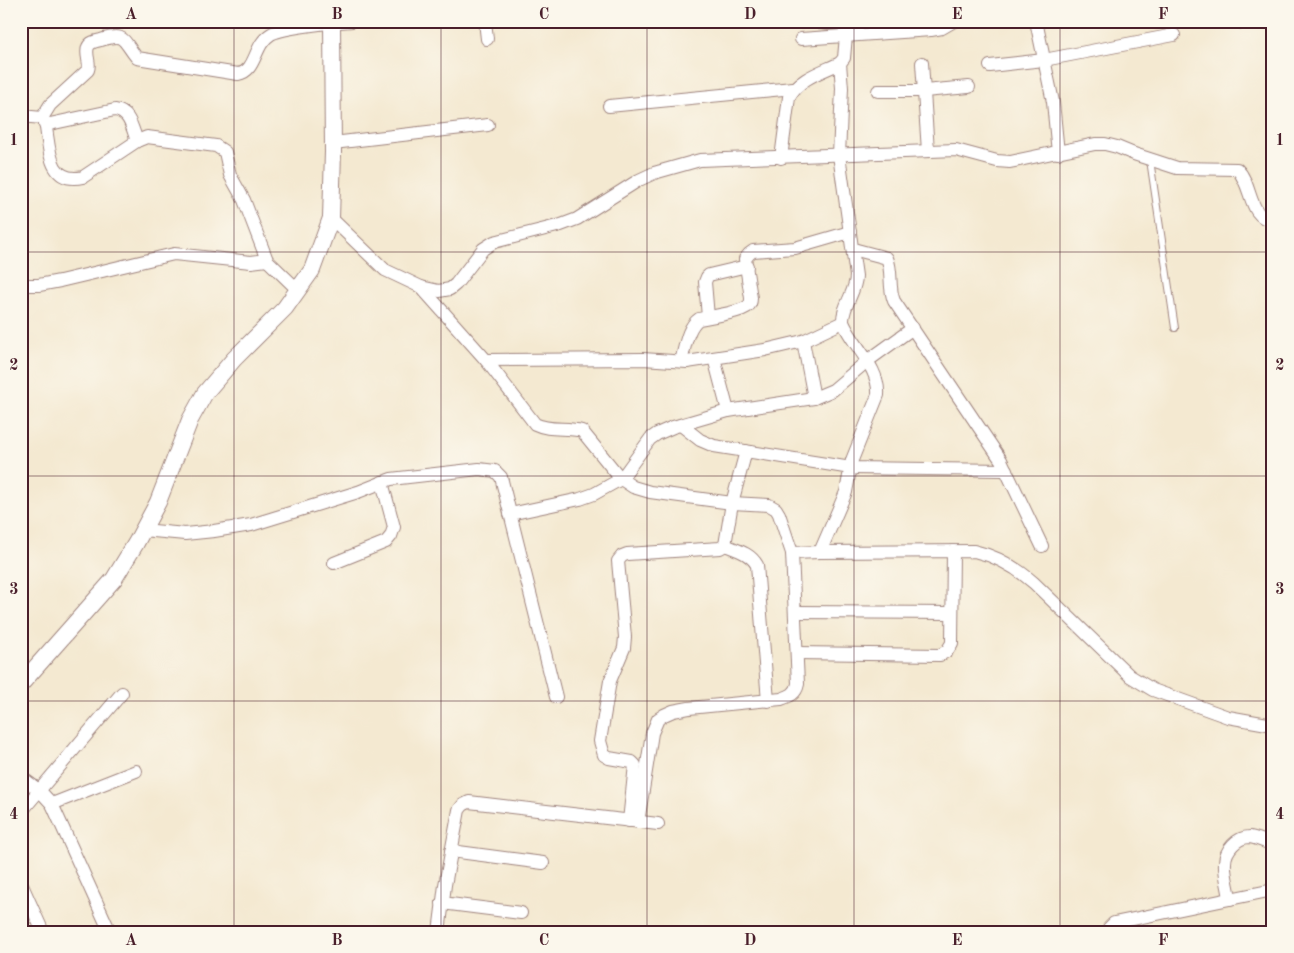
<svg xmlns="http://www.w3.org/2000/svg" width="1294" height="953" viewBox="0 0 1294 953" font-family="'Old Standard TT',serif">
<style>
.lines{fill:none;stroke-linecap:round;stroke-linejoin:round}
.service-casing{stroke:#9f847e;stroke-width:8}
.minor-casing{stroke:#9f847e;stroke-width:14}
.tertiary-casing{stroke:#9f847e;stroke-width:18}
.service{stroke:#fff;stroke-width:6}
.minor{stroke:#fff;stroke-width:12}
.tertiary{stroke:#fff;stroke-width:16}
.grid{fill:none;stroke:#4a1f2b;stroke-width:1;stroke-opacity:0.55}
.neatline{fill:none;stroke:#4a1f2b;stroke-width:2}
.grid-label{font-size:16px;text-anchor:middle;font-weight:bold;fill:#4a1f2b}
</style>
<rect width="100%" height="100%" fill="#fbf7ec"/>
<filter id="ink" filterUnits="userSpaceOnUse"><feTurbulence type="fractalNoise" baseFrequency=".02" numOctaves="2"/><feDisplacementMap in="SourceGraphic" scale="10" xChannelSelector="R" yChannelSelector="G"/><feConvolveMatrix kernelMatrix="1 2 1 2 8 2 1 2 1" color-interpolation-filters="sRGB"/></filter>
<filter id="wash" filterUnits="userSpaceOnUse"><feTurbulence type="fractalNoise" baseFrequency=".0096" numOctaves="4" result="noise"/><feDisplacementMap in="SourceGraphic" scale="20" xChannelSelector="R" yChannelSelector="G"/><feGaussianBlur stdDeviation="1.12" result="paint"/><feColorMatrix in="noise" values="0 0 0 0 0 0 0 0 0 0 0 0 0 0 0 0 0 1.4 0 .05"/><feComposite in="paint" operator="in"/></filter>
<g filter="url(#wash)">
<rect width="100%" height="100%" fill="#f4e9d1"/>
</g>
<g filter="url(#ink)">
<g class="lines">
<g class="service-casing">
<polyline id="service" points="1150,160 1175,328"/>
</g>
<g class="minor-casing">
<g id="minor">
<polyline points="485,21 487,39"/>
<polyline points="1036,21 1053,102 1058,153"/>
<polyline points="1243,23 1252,21"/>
<polyline points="801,39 931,30 942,28 954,21"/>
<polyline points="922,63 928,151"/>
<polyline points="990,66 1044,60 1174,35"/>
<polyline points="878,91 924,91 969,87"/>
<polyline points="609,106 793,88"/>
<path d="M21,116L42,118L45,122C50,146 47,185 83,177L137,141L147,137L216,146L225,152L230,175L244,200L267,260L298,290"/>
<path d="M42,118L50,105L88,70C91,63 85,55 88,47C90,42 96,41 101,40C126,32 122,40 137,58L238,74C257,71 253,45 271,34C283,27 336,22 352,21"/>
<path d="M45,125L115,110C130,112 132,128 137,141"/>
<polyline points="333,143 488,125"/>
<path d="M781,158L789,97C799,78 822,72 840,63L844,58L846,36"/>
<path d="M331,218L385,270L421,287L439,291L450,289L456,284L483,249L494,242L561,225L577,219L639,180L654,173L700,160L956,150L997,161L1010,162L1095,144H1105L1117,147L1134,154L1177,168L1237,169C1253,185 1248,219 1273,220"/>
<path d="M853,249L887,258C893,272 888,287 894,301L1001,460L1042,546"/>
<polyline points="21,285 39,285 60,281 174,254 251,262 267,260"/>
<path d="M421,287L486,360L535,424C549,431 566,427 582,431L621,479L633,487L650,492L732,503L769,505L776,509L779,514L792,553L798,684C796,694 790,696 781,699L689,708L673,711L664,715L658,719L652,733L638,822"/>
<polyline points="708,317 705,282 707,277 709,275 747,266"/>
<polyline points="803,341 814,398"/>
<polyline points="714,358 728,411"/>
<polyline points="486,360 643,359 687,362 765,350 803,341 843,322"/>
<path d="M681,361C685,348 687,327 699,319C709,317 742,312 748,306C751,304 751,301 751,298L745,259L749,254L753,251L795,248L850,232"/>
<polyline points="681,425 700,440 714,446 851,468 1006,470"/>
<polyline points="510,514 580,499 594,494 621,479 650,439 657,434 673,427 728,411 814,398 833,390 866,362 913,328"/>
<polyline points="143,530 185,534 214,531 251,525 358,492 391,479 479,469 495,471 501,477 556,697"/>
<path d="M725,545C737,550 750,553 757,565L768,701"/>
<path d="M820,552L846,492L852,460L878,395C880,368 853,346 843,322C842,306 856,292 856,276L839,155L842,88L840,63"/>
<path d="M792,553L820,552L974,551C996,556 1017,568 1034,583L1130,676L1153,690L1228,717L1273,725"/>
<polyline points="334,563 386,542 391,536 394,527 382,482"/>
<polyline points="796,612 952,613"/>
<polyline points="797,653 940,655 947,651 952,643 953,551"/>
<polyline points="21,777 40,791 52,804 110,932"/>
<polyline points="52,804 136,771"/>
<polyline points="21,812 122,693"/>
<polyline points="629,821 635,765 632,762 609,758 604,755 600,741 610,681 624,648 625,637 618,561 622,556 627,554 720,548 725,545 732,503 746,451"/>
<polyline points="451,851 543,863"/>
<polyline points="21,883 43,932"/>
<path d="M1230,899C1229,888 1224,874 1225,863C1225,850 1237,837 1250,837C1257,838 1266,842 1273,845"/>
<polyline points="442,903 521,913"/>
<polyline points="439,932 445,885 459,810 463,805 469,802 658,824"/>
<polyline points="1108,932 1109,928 1114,923 1273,890"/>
</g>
</g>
<g class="tertiary-casing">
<polyline id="tertiary" points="21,684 114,579 136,543 158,502 190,420 205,393 234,359 285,308 312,270 331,218 333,152 332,21"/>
</g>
<use href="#service" class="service"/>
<use href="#minor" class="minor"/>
<use href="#tertiary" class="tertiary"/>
</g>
</g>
<path class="grid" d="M234,21V932M441,21V932M647,21V932M854,21V932M1060,21V932M21,252H1273M21,476H1273M21,701H1273"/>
<rect width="1294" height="953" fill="none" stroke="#fbf7ec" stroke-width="55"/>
<rect x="28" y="28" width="1238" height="898" class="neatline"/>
<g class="grid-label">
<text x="131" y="19">A</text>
<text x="337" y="19">B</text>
<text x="544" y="19">C</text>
<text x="750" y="19">D</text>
<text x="957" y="19">E</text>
<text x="1163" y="19">F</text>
<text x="14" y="145">1</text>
<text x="1280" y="145">1</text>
<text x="14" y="370">2</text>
<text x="1280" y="370">2</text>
<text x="14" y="594">3</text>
<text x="1280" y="594">3</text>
<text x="14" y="819">4</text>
<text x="1280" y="819">4</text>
<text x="131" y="945">A</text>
<text x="337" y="945">B</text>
<text x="544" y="945">C</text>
<text x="750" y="945">D</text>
<text x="957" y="945">E</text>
<text x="1163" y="945">F</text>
</g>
</svg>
